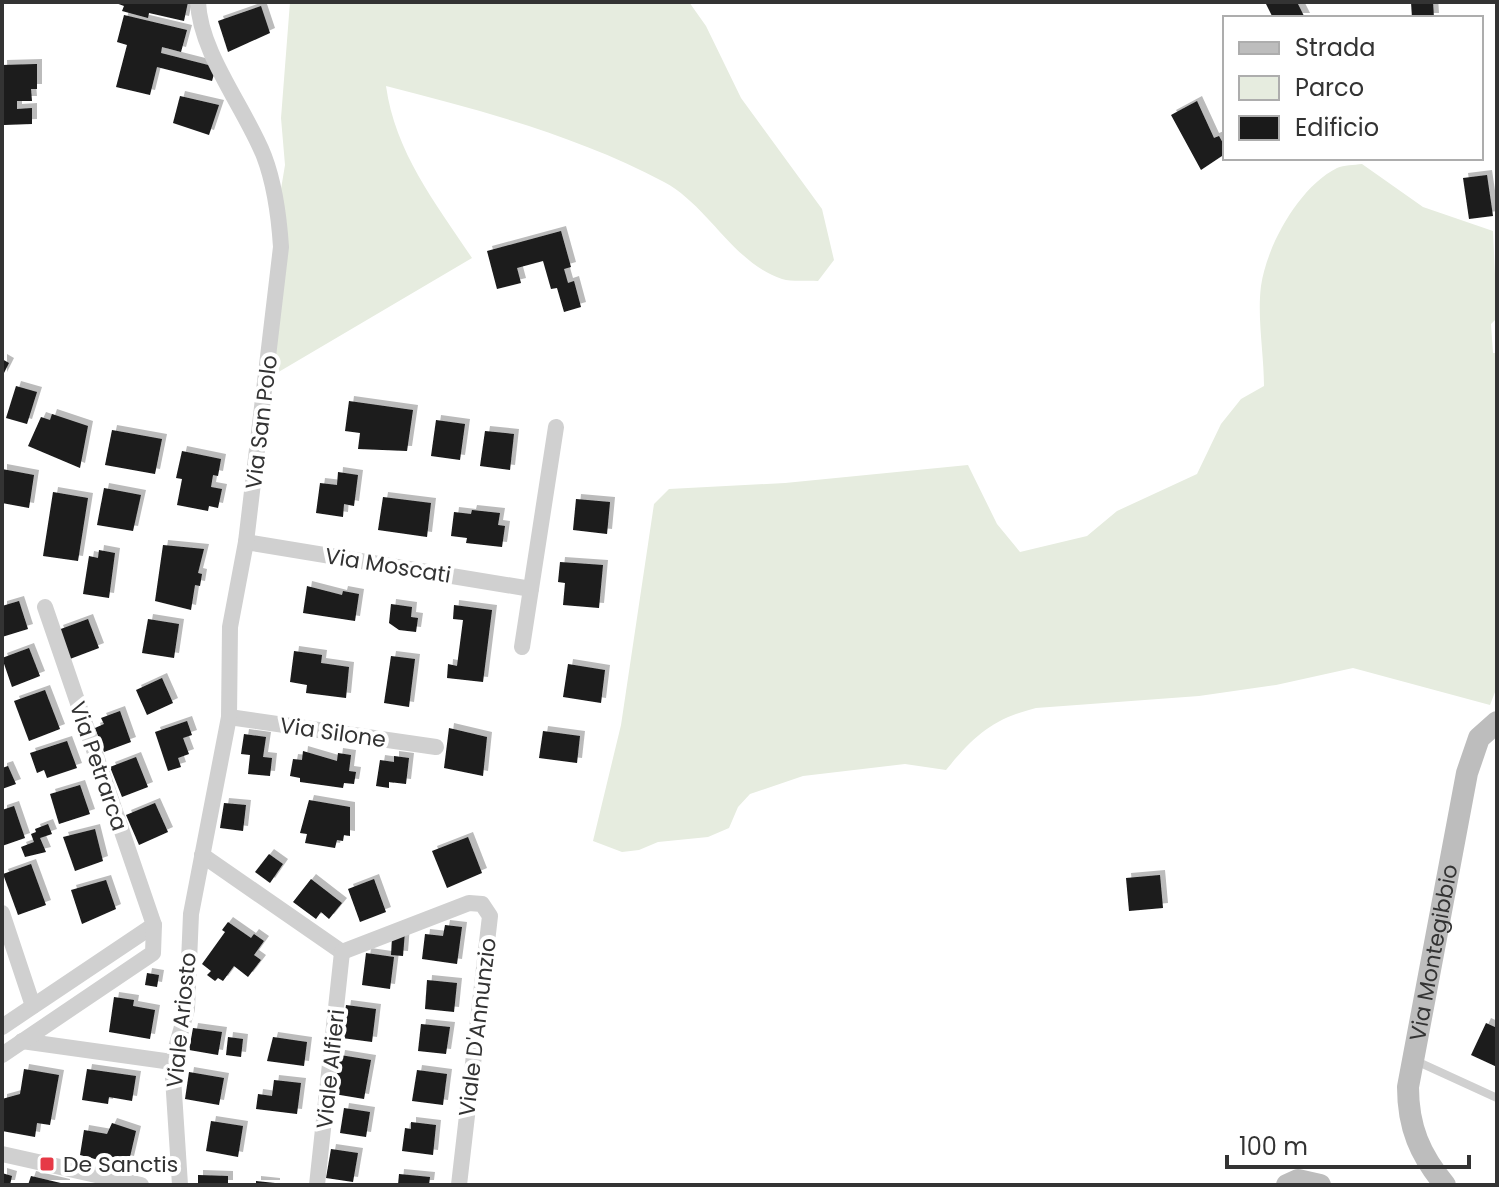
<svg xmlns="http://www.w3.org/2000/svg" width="1499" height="1187" viewBox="0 0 1499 1187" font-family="Poppins,sans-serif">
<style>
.green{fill:#e6ecdf}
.building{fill:#1a1a1a;filter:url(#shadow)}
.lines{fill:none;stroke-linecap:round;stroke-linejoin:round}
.service{stroke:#d0d0d0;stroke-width:8}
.minor{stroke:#d0d0d0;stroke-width:16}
.secondary{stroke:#bdbdbd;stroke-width:22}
.poi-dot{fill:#e63946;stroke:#fff;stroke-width:3}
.labels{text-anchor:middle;stroke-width:8;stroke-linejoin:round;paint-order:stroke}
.street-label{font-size:22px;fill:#333;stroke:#fff}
.poi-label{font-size:22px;fill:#333;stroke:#fff;text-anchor:start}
</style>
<defs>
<filter id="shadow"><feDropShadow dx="5" dy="-5" stdDeviation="0" flood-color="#0004"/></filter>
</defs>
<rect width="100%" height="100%" fill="#fff"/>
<g class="green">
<path d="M290,2H689L706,26L741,98L822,209L834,260L818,281C807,280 792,282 782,279C732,262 709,206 664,182C578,136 480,110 386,86C395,152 436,204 472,258L265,380L278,207L285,165L281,118Z"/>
<path d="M1362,164L1423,207L1493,231L1497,318L1491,324L1493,353H1497V687L1490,705L1353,668L1276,685L1199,696L1036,708C992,719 974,736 946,770L905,764L803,776L750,794L738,807L729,828L708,837L658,842L639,850L622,852L593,841L621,725L654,504L669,489L785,483L968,465L997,524L1020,552L1087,536L1117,511L1197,474L1221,424L1241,399L1264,386C1264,354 1257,318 1261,286C1267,245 1299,187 1337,168C1344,165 1354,165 1362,164Z"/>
</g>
<g class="building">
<polygon points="113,2 188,2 184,21 149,13 148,18 122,11 124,6"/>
<polygon points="1265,2 1297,2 1305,18 1273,18"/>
<polygon points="1411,2 1433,2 1434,18 1412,18"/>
<polygon points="261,6 270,33 228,52 218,21"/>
<polygon points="124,15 187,30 181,52 162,47 161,53 216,67 212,81 157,67 150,95 116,87 127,45 117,42"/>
<polygon points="37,64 37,89 31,89 32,101 17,101 17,109 32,108 32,124 4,125 2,65"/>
<polygon points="180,96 219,105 209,135 173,123"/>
<polygon points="1197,101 1214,138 1219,136 1225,147 1225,154 1201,170 1171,115"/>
<polygon points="1487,175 1493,216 1469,219 1463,178"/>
<polygon points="561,231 571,267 564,269 568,283 574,281 581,307 564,312 557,288 551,289 543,261 517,268 521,283 497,289 487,251"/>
<polygon points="2,359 9,363 2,377"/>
<polygon points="16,386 37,392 27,424 6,418"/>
<polygon points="349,401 413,410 407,451 358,449 360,433 345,431"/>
<polygon points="52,414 88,426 80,468 28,446 41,417 50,420"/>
<polygon points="436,420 465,424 460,460 431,456"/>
<polygon points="112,430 162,439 155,474 105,465"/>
<polygon points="485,431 514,434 510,470 480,466"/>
<polygon points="182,451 221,459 218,476 213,475 211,487 222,489 218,508 209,506 208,511 177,505 182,479 176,478"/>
<polygon points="2,469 34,475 29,508 2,503"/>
<polygon points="338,472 358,475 354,506 344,504 343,517 316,513 320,483 337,485"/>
<polygon points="104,488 141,495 133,531 97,525"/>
<polygon points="53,492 88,498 78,561 43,556"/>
<polygon points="383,497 431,503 427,537 378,530"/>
<polygon points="576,499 610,502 607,534 573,530"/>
<polygon points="472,510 500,513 498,525 505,526 502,547 466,543 467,538 451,536 454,512 471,514"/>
<polygon points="163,545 204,549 198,573 202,574 200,586 195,585 191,610 155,601"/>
<polygon points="99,550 115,553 109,598 83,594 89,556 98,558"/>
<polygon points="560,562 603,565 599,608 563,605 565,583 558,582"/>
<polygon points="307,586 342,595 343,591 359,594 355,621 303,613"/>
<polygon points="19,601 28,629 2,637 2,606"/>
<polygon points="391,604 412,607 411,617 418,618 416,632 399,630 389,623"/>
<polygon points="454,605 492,610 483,682 447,678 448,664 457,666 463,620 453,619"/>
<polygon points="88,619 99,648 70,659 58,630"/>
<polygon points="148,619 179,624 174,658 142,653"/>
<polygon points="29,648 40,676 12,687 2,658"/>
<polygon points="294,651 322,655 321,663 349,667 346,698 306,693 307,685 290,682"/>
<polygon points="391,656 415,659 409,707 384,703"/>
<polygon points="568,664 605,670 601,703 563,697"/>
<polygon points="162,678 173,703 147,715 136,690"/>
<polygon points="45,690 60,729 29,741 14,701"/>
<polygon points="120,711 131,742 104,752 95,728 104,724 101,718"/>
<polygon points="187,721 192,735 183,738 189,754 178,758 181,767 168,771 155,732"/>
<polygon points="449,728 487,737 483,776 444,768"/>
<polygon points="543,731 580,736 577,763 539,758"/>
<polygon points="244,734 266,737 263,757 272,758 270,776 248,774 250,755 241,754"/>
<polygon points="67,741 77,768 47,778 44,770 37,773 30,753"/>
<polygon points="303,751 337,761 338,753 351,755 349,771 356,772 354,784 344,783 343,788 300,782 300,778 290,776 293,759 302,760"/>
<polygon points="394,756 409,758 406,784 389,782 389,788 376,786 380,760 394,762"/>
<polygon points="136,757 148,787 122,797 110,767"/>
<polygon points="8,766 16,784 2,789 2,768"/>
<polygon points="80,785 90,814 59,824 50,794"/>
<polygon points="309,800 350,807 350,836 344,835 343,841 337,840 335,848 305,843 307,834 300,833"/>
<polygon points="155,803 168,832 139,845 126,815"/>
<polygon points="224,803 246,805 243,831 220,828"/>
<polygon points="14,806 25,838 2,846 2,810"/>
<polygon points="48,824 52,834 40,838 46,852 25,857 21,847 34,842 31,834 36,832 35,829"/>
<polygon points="95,829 103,861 75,871 63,837"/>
<polygon points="468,837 482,873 447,888 432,851"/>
<polygon points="269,854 283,864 270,883 255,872"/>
<polygon points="31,864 46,905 18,915 3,874"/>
<polygon points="1160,875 1163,908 1129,911 1126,878"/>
<polygon points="311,879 342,903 329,919 321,912 316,919 293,902"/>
<polygon points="374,879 386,912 360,922 348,889"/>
<polygon points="106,880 116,909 82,924 71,890"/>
<polygon points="228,922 251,938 254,934 264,941 254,955 261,960 248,977 234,966 223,981 218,978 215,981 207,975 211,971 202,964 225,932 222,930"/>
<polygon points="445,925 462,927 457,964 422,959 425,934 443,936"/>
<polygon points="405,931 403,956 391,955 392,938"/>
<polygon points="366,953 394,957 390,989 362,985"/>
<polygon points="147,973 159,975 157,987 145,985"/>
<polygon points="427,980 457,983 454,1012 425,1009"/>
<polygon points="114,997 134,1000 133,1006 155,1010 150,1039 109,1032"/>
<polygon points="346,1005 376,1009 372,1042 342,1038"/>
<polygon points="1486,1023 1497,1028 1497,1067 1471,1055"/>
<polygon points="421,1024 450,1027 446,1054 418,1051"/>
<polygon points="193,1028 222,1032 218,1055 189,1050"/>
<polygon points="228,1037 243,1039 241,1057 226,1055"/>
<polygon points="273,1037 307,1042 304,1066 267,1061"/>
<polygon points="340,1055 371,1060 364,1099 334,1094"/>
<polygon points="24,1069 59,1075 50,1125 37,1123 35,1137 2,1131 2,1099 20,1094"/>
<polygon points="87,1069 136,1076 132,1101 109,1097 108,1104 82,1100"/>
<polygon points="417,1070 447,1074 443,1105 412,1101"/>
<polygon points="189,1072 224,1078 219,1105 185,1099"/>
<polygon points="274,1080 301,1083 297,1114 256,1109 258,1094 272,1096"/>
<polygon points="344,1108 370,1112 366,1137 340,1133"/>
<polygon points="211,1121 243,1126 238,1157 206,1151"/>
<polygon points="411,1122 436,1125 433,1155 402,1151 405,1128 411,1129"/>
<polygon points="112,1123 136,1131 129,1161 107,1156 106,1162 80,1155 84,1130 107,1134"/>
<polygon points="331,1149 358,1153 353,1182 326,1178"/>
<polygon points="2,1173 12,1176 10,1185 2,1185"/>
<polygon points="399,1174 430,1177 429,1185 398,1185"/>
<polygon points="198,1175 228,1176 228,1185 198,1185"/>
<polygon points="31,1176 65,1184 65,1185 28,1185"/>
<polygon points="256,1181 275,1183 275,1185 256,1185"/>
</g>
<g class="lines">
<polyline class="service" points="1414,1060 1497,1098"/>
<g class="minor">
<polyline points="246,542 531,589"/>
<polyline points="522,647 556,427"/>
<polyline points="229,717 436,747"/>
<polyline points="202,855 342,952 469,903 482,904 490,916 459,1185"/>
<polyline points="2,913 33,1006"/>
<polyline points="2,1027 154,925"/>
<polyline points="22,1041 172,1062"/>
<polyline points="2,1055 153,953 154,925 45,607"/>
<polyline points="2,1154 141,1185"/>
<path d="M180,1185L172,1062L187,1009L191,914L229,717L230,627L246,542L281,247C279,216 275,185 264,156C245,108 200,53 198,2"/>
<polyline points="317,1185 342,952"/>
</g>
<g class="secondary">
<polyline points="1287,1185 1298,1180 1320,1185"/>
<path id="s1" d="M1445,1185C1420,1155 1408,1127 1408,1087L1467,773L1479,738L1497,722"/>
</g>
</g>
<rect class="poi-dot" x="39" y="1156" width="16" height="16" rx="4"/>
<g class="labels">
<g class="street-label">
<text transform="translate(261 422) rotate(-83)" y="8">Via San Polo</text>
<text transform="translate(388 565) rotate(9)" y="8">Via Moscati</text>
<text transform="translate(333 732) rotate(8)" y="8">Via Silone</text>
<text transform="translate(99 766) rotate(71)" y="8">Via Petrarca</text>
<text dy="8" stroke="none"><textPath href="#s1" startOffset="244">Via Montegibbio</textPath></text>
<text transform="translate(181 1020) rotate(-84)" y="8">Viale Ariosto</text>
<text transform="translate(477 1027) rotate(-83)" y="8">Viale D'Annunzio</text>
<text transform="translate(330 1069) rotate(-84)" y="8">Viale Alfieri</text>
</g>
<g class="poi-label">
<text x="63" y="1172">De Sanctis</text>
</g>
</g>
<rect width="1499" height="1187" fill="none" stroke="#333333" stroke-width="8"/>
<rect x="1223" y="16" width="260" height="144" fill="#ffffff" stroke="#adadad" stroke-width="2"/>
<rect x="1239" y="42" width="40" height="12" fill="#bdbdbd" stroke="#adadad" stroke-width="2"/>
<text x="1295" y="56" font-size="24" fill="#333333">Strada</text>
<rect x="1239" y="76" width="40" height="24" fill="#e6ecdf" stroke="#adadad" stroke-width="2"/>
<text x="1295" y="96" font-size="24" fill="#333333">Parco</text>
<rect x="1239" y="116" width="40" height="24" fill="#1a1a1a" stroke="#adadad" stroke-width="2"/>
<text x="1295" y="136" font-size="24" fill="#333333">Edificio</text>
<path d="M1227 1155v12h242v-12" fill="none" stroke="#333333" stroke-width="4"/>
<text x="1239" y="1155" font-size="24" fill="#333333" stroke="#ffffff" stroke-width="6" paint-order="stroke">100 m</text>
</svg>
